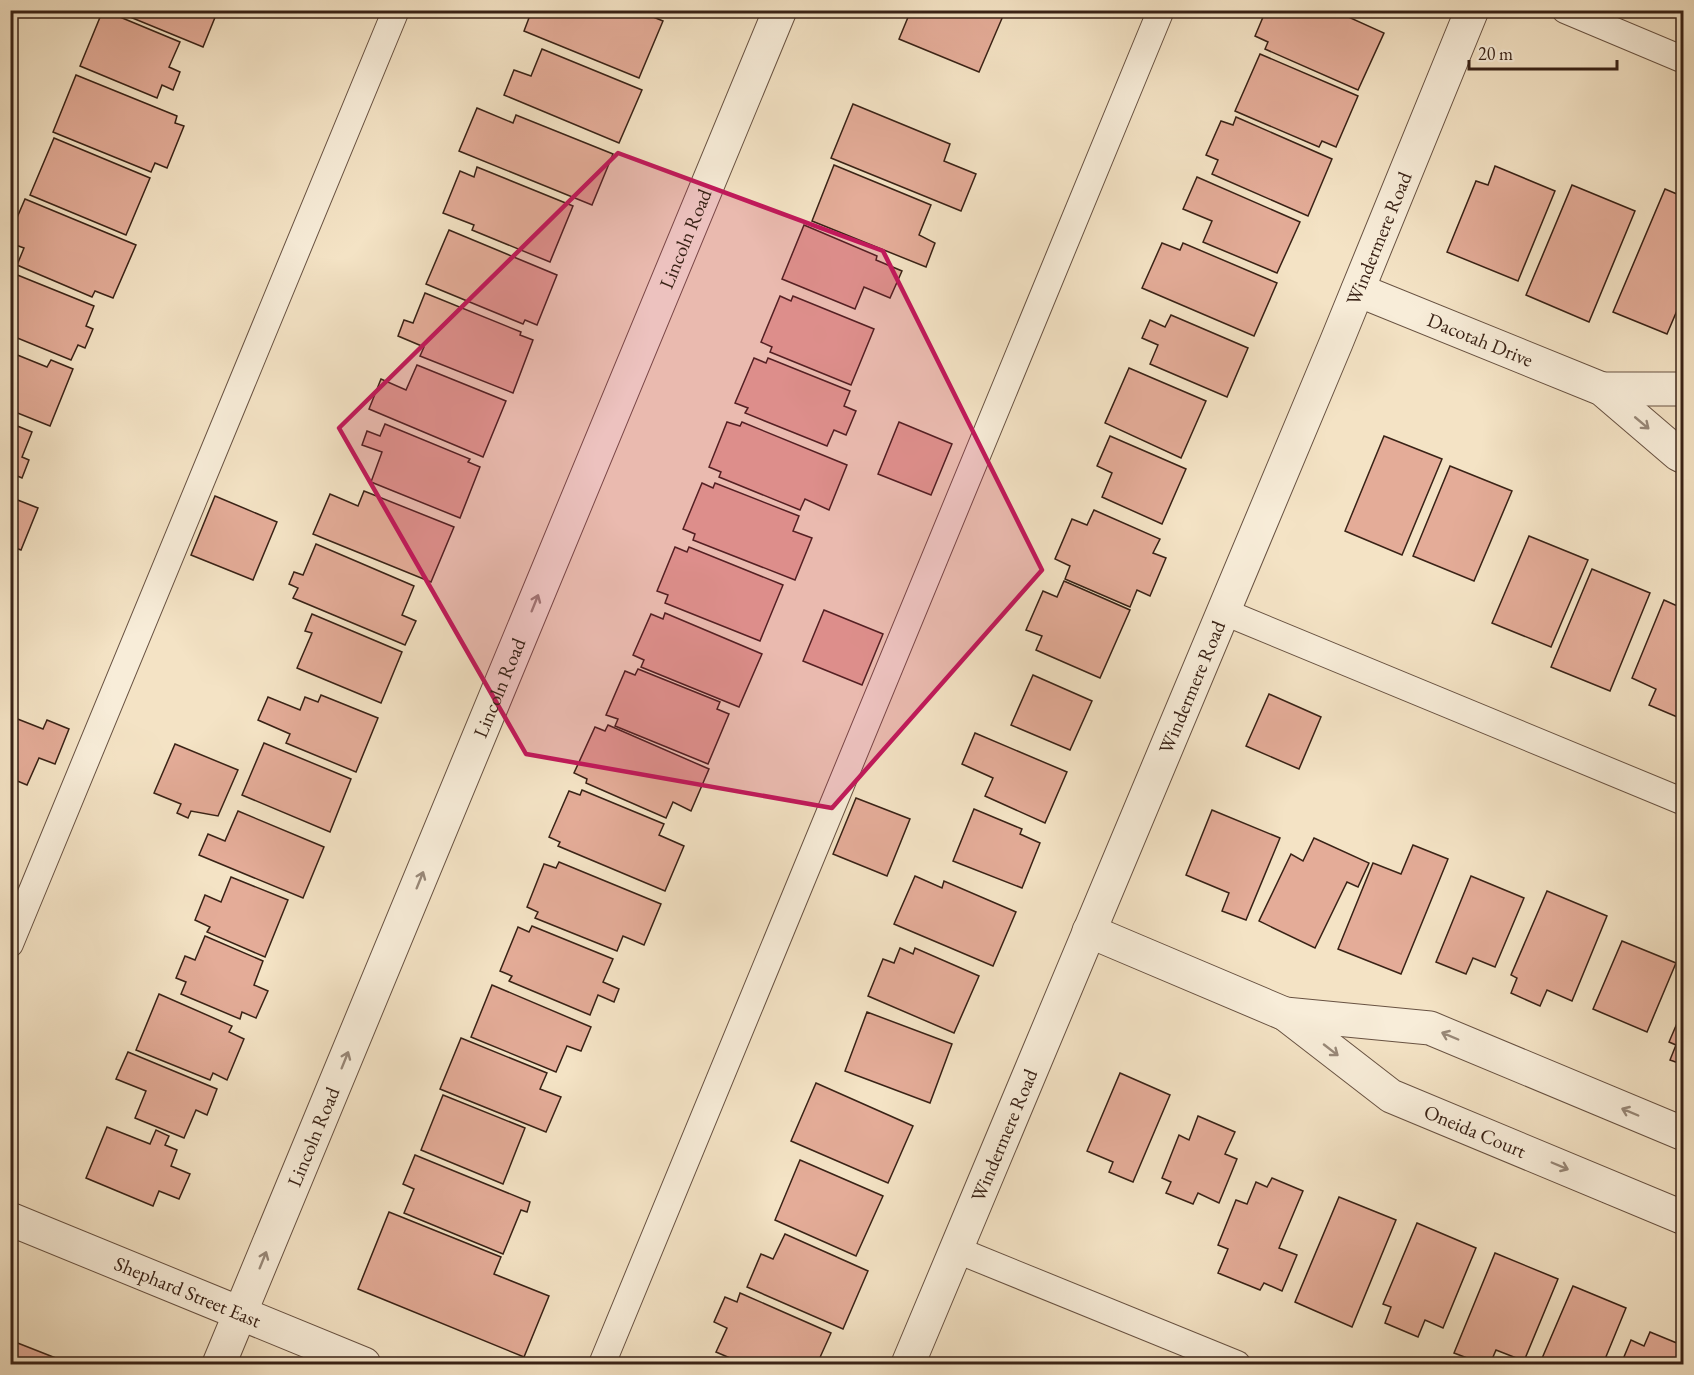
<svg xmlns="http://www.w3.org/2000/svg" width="1694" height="1375" viewBox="0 0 1694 1375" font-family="'EB Garamond',serif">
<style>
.building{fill:#e4ac98;stroke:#392216;stroke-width:1.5}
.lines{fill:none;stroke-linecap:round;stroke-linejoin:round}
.lane-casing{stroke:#685242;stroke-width:28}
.street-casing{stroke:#685242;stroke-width:35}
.lane{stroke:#f8edd9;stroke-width:26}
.street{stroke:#f8edd9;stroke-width:33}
.oneway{stroke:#988878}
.marked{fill:#c2185b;fill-opacity:0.2;stroke:#c2185b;stroke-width:4.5;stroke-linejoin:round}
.labels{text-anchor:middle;stroke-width:5;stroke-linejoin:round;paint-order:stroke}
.street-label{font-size:20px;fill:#392216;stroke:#f8edd9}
</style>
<rect width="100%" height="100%" fill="#f4e3c5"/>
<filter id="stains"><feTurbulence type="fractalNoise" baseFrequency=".00333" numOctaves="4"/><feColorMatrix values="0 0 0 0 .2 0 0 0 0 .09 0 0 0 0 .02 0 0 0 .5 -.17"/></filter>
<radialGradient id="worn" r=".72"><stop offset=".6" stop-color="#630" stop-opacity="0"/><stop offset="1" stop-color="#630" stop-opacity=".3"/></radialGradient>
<g class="building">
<polygon points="103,10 180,42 169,67 180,72 173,90 162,85 157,98 80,66"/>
<polygon points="113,10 218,10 203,47"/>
<polygon points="532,10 636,10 663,21 639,78 524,31"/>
<polygon points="911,10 990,10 1003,16 979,72 899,39"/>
<polygon points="1266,10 1278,15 1280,10 1333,10 1384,33 1358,90 1265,49 1268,42 1255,36"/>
<polygon points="542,49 642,90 619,143 504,95 514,70 531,76"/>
<polygon points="1260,54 1358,96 1336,147 1322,141 1319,147 1235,111"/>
<polygon points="76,75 177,116 175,123 184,126 167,168 155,163 151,172 53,132"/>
<polygon points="853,104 950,144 944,161 976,174 961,211 831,158"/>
<polygon points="477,108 513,123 516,115 613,154 592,205 459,151"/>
<polygon points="1236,117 1332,159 1308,216 1212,174 1218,160 1206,155 1221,121 1233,125"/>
<polygon points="54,138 150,178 126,235 30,195"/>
<polygon points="834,165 931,205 919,235 935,243 926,267 812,221"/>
<polygon points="1495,166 1555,191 1518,281 1447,252 1476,181 1488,185"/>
<polygon points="477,167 573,206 550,262 472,230 474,225 443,213 460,171 474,177"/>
<polygon points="1197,177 1300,222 1277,273 1203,242 1212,221 1183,209"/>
<polygon points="1572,185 1635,211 1589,322 1526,295"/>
<polygon points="1665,189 1684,197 1684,294 1667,334 1613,312"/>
<polygon points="25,199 136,245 113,298 95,291 92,297 17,265 24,248 10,243 10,234"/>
<polygon points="804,225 877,256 876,260 902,271 890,298 864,287 855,309 782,279"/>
<polygon points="449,230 557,275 537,325 525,320 523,324 426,284"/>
<polygon points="1162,243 1180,250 1183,243 1277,283 1254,336 1142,288"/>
<polygon points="10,272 94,306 86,326 93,329 85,348 78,345 71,360 10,335"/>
<polygon points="425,293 521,332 520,335 533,340 513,393 420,356 424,347 398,336 404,320 413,323"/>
<polygon points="780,296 791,301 793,296 874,329 851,385 770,352 772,347 761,342"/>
<polygon points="1171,315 1248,348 1227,397 1150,364 1158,345 1142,338 1150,320 1165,327"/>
<polygon points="10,352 47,367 51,360 73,369 50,426 10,410"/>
<polygon points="754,358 766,363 768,358 850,391 844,406 856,411 846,435 834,430 827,446 745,413 748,408 735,403"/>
<polygon points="417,365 506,401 483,457 369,409 381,379 406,390"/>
<polygon points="1129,368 1206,401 1181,458 1105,423"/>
<polygon points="727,422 740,426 742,422 847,465 829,510 805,499 800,510 719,477 721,472 709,467"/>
<polygon points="899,422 952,444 931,495 878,474"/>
<polygon points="10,423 32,432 22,457 29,460 22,478 15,475 11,483"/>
<polygon points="385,424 470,459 468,462 480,467 460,518 371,482 382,452 362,445 367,431 380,436"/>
<polygon points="1110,436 1186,469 1162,524 1102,497 1112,473 1097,466"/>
<polygon points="1384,436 1442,459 1402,555 1345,531"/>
<polygon points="1450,466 1512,491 1474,581 1413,556"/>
<polygon points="702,483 713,488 715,483 799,516 793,531 812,538 795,580 693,540 695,534 683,529"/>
<polygon points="364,491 454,527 431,582 313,534 330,494 358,506"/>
<polygon points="215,496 277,522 253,580 191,555"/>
<polygon points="10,497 38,508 21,550 10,546"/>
<polygon points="1094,510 1160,539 1153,553 1166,558 1150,596 1137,590 1130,607 1065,579 1070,566 1055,559 1072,519 1087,525"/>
<polygon points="1529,536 1588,560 1551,647 1492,623"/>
<polygon points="316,544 414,586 402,615 416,621 405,645 293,598 298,588 289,584 294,572 303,575"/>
<polygon points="675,547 687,552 689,547 783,585 760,641 665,603 668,595 657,591"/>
<polygon points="1592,569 1650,593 1610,691 1551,667"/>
<polygon points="1064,581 1130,610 1100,678 1036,650 1042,636 1026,630 1043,591 1057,597"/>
<polygon points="1664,600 1684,609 1684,715 1682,719 1649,705 1656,689 1632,678"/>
<polygon points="824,610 883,634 862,685 803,661"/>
<polygon points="665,613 762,654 739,707 641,667 644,660 633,655 651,614 663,619"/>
<polygon points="312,614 402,652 381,703 297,668 312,633 305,631"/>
<polygon points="638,669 720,702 717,709 729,714 708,764 615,726 618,719 606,715 625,671 635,675"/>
<polygon points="1033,675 1092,701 1070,750 1011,725"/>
<polygon points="1269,694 1321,717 1299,769 1246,746"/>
<polygon points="321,695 378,718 356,772 286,743 290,734 258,720 268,697 300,710 305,697 318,702"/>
<polygon points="10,716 43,729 47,720 69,729 55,764 39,758 27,785 10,778"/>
<polygon points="608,725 709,769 691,811 673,802 666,818 586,783 587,779 574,773 595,727 605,731"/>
<polygon points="975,733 1067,772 1045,823 985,796 993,778 962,764"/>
<polygon points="264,743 351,779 330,832 242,795"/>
<polygon points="175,744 238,770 218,816 191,811 188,818 177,813 181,804 154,793"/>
<polygon points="582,790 664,824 659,835 684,846 665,891 558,846 560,842 549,837 569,791 580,795"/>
<polygon points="856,798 910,819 887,876 833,854"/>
<polygon points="974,809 1022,829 1020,834 1040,843 1022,888 953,861"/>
<polygon points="1212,810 1280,838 1246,920 1222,911 1229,893 1186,875"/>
<polygon points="238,811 324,847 303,898 199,855 208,834 225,841"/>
<polygon points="1314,838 1369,863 1358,887 1347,882 1315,948 1259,921 1291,854 1303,861"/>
<polygon points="1413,845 1448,859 1401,974 1338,949 1373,863 1401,874"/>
<polygon points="559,862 661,904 644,945 623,936 617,951 535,918 538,912 527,907 544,864 556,868"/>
<polygon points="915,876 942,888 944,881 1016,912 993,966 894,924"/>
<polygon points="1471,876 1524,898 1495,967 1473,958 1466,974 1436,962"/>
<polygon points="231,877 288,900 265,957 207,932 210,927 195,920 205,895 221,902"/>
<polygon points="1547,891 1607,916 1572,1001 1547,990 1540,1006 1511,993 1517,978 1511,975"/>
<polygon points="532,926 613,959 603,982 619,989 614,1002 598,995 590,1015 509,981 512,976 500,971 518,927 529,932"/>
<polygon points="205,936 263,961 254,985 268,991 256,1018 242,1012 240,1019 181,994 186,982 176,978 185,956 195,960"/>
<polygon points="1622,941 1676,963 1647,1032 1593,1009"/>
<polygon points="900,948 913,954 915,948 979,976 954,1033 868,996 883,959 894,963"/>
<polygon points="492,985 591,1027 581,1051 567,1046 556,1072 471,1037"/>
<polygon points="159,994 232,1026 229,1032 244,1039 227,1080 213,1073 210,1080 136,1050"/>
<polygon points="1684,1007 1684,1065 1670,1060 1676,1045 1669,1042"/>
<polygon points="867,1012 952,1044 930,1103 845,1071"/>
<polygon points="461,1038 547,1073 540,1089 561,1097 546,1132 440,1089"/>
<polygon points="128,1052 217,1089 207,1115 196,1110 184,1138 135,1118 146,1091 116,1079"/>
<polygon points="1120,1073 1170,1095 1133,1182 1109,1172 1113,1162 1087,1151"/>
<polygon points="816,1083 913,1126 888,1183 791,1141"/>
<polygon points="443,1095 525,1128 503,1184 421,1150"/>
<polygon points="1198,1116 1235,1132 1225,1154 1237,1159 1219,1203 1198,1193 1193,1204 1166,1193 1171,1182 1162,1178 1179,1135 1189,1140"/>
<polygon points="107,1127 150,1144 156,1130 169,1136 165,1145 177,1150 171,1166 190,1174 179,1199 159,1191 153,1206 86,1178"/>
<polygon points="415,1155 530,1202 527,1212 521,1210 503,1254 404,1213 414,1189 403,1184"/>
<polygon points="800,1160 883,1196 856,1256 775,1220"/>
<polygon points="1272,1178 1303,1191 1279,1248 1297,1255 1282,1291 1264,1283 1260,1290 1218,1273 1228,1249 1218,1245 1236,1200 1247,1204 1256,1182 1267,1187"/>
<polygon points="1339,1197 1396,1220 1352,1327 1295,1302"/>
<polygon points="389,1212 501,1257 494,1274 549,1296 524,1357 358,1289"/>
<polygon points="1417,1223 1476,1248 1443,1328 1425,1320 1418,1337 1385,1323 1391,1307 1383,1304"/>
<polygon points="785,1234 868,1271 843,1329 747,1287 761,1254 773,1259"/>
<polygon points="1495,1253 1558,1279 1524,1361 1496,1350 1490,1364 1483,1364 1454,1353"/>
<polygon points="1573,1286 1626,1308 1603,1364 1540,1363"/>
<polygon points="740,1293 831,1333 817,1364 744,1364 716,1352 727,1328 714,1322 725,1297 737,1302"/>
<polygon points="1650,1332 1684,1346 1679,1360 1684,1362 1684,1364 1621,1364 1631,1340 1644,1346"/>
<polygon points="10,1340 71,1364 10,1364"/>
</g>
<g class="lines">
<g class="lane-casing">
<g id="lane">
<polyline points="1565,10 1684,60"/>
<polyline points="1222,611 1684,802"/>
<polyline points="10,944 396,10"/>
<polyline points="957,1250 1237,1364"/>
<polyline points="602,1364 1161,10"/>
</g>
</g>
<g class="street-casing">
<g id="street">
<path id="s1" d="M1358,290L1602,389L1678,454L1684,457"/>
<polyline points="1602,389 1684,389"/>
<path id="s2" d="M1089,931L1285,1014L1391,1096L1684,1218"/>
<polyline points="1285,1014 1430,1028 1684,1134"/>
<path id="s3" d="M10,1219L364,1364"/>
<path id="s4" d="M219,1364L780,10"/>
<path id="s5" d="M908,1364L1336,343L1472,10"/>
</g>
</g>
<use href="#lane" class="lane"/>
<use href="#street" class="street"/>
</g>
<defs><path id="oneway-shaft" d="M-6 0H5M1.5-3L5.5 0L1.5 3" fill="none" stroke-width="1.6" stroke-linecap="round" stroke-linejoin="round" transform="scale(1.5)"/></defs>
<g class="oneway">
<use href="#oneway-shaft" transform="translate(1642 423) rotate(40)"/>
<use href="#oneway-shaft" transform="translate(535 603) rotate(-68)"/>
<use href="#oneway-shaft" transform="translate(420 880) rotate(-68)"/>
<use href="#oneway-shaft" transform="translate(1450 1036) rotate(-157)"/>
<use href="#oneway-shaft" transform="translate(1331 1050) rotate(38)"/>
<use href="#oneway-shaft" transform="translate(345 1060) rotate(-68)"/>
<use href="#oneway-shaft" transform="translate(1630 1112) rotate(-157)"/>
<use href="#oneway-shaft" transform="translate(1560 1166) rotate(23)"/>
<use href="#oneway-shaft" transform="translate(263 1260) rotate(-68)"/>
</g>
<path class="marked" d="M618,153L883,251L1042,570L832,808L526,754L339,428Z"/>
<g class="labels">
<g class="street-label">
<text dy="7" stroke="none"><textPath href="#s4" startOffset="1218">Lincoln Road</textPath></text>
<text dy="7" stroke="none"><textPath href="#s5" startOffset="1220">Windermere Road</textPath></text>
<text dy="7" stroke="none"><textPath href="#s1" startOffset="132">Dacotah Drive</textPath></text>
<text dy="7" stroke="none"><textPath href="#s4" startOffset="732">Lincoln Road</textPath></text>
<text dy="7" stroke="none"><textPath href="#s5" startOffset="734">Windermere Road</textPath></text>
<text dy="7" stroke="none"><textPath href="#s2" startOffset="438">Oneida Court</textPath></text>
<text dy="7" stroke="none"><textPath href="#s5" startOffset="248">Windermere Road</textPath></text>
<text dy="7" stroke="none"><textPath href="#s4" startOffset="246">Lincoln Road</textPath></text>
<text dy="7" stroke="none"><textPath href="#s3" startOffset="192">Shephard Street East</textPath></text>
</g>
</g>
<rect width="1694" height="1375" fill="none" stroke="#f4e3c5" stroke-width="36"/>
<rect x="12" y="12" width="1670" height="1351" fill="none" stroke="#392216" stroke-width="3"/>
<rect x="18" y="18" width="1658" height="1339" fill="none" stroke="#392216" stroke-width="1.5"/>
<path d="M1469 60v9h148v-9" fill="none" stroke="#392216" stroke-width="3"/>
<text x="1478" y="60" font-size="18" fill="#392216" stroke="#f8edd9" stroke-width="4.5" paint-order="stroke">20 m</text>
<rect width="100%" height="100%" filter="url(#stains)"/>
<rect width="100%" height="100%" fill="url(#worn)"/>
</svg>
